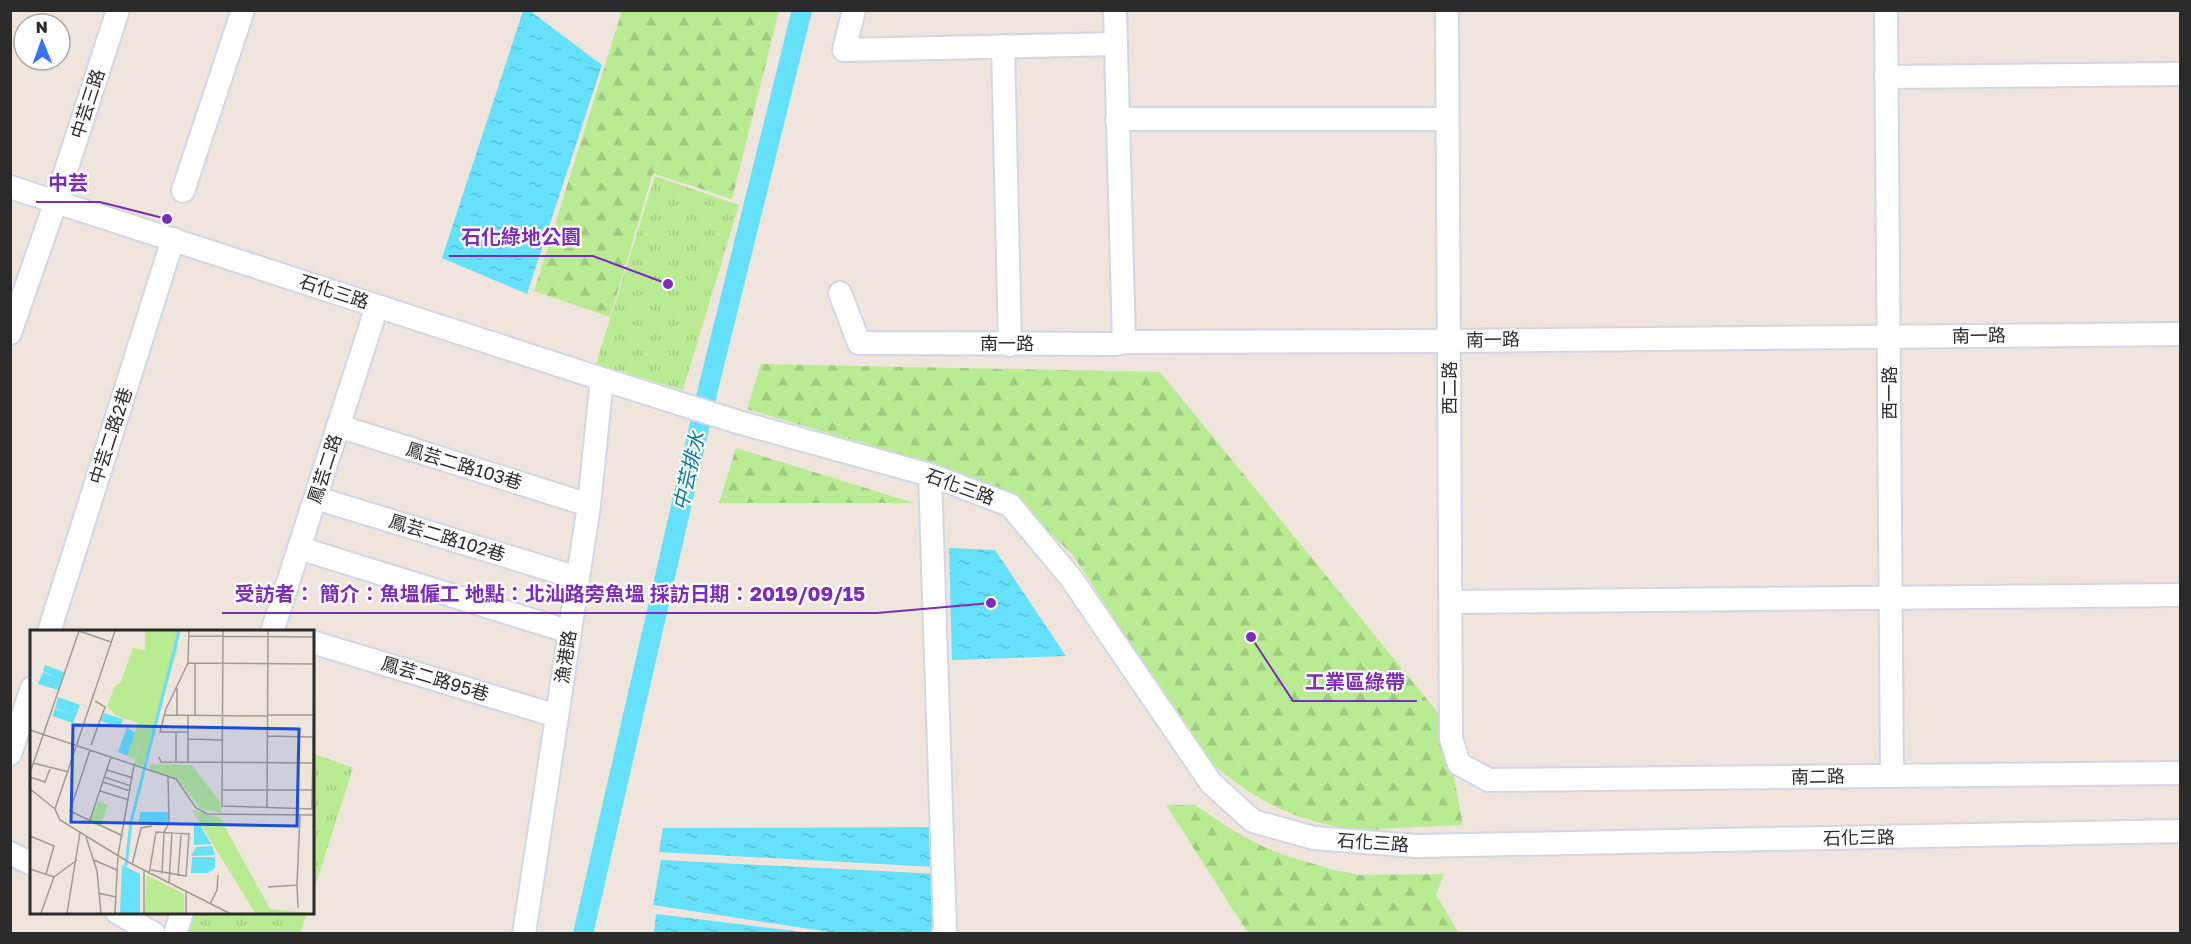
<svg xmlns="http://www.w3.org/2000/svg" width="2191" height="944" viewBox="0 0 2191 944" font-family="'Golos Text','Noto Sans TC',sans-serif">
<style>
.forest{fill:url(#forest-firs)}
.park{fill:url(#park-tufts)}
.water{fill:url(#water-ripples)}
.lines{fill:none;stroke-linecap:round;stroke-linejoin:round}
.canal{stroke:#65e1fb;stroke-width:20}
.minor-casing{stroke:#d1d7e6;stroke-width:26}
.minor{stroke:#fff;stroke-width:22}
.labels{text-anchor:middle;stroke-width:4.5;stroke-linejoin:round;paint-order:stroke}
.street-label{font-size:18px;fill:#2b2b2b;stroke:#fff}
.water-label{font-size:20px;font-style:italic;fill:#017aa3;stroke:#fff}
.inset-river{fill:none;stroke:#65e1fb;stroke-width:3}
.inset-road{fill:none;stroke:#a19b95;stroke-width:1.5}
.view{fill:#1d4ed8;fill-opacity:0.15;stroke:#1d4ed8;stroke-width:3}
.inset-edge{fill:none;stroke:#2b2b2b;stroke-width:3}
.leader{fill:none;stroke:#7b2cbf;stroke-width:2}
.callout-dot{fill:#7b2cbf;stroke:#fff;stroke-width:2}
.callout-label{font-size:20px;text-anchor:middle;font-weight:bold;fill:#7b2cbf;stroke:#fff;stroke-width:4.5;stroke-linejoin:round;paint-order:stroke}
</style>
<defs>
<pattern id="forest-firs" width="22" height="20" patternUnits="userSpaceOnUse" patternTransform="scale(1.5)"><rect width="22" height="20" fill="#b9eb93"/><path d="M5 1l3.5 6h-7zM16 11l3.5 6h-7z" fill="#9fca7f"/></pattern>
<pattern id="park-tufts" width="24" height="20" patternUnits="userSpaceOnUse" patternTransform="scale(1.5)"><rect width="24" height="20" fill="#b9eb93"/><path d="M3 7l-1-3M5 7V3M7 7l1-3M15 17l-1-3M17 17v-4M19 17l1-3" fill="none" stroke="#9fca7f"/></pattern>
<pattern id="water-ripples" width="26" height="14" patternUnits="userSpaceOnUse" patternTransform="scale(1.5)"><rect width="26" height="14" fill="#65e1fb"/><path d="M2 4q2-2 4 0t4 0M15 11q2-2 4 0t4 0" fill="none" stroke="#58c1d7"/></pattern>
</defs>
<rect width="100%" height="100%" fill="#efe5dc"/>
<g class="forest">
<polygon points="622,11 779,11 732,199 653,173 610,317 534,291"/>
<path d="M761,364L1160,372L1443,719L1463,825C1440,826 1417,827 1394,828C1382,829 1369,831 1357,829C1297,824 1246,796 1203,755L1073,555L1028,512L982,483L957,471L747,409Z"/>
<polygon points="736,448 914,503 719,503"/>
<polygon points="1166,805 1195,805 1237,833 1260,845 1284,855 1334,870 1360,875 1444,874 1436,895 1459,933 1248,933"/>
</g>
<g class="park">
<polygon points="655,176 739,205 683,390 596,364"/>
<polygon points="312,753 353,768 312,896"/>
<polygon points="194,913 194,912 307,913 300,933 187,933"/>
</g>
<g class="water">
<polygon points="523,11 530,11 602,65 527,294 442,258"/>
<polygon points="949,548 995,550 1066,656 952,660"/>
<polygon points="933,827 935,867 659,852 663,828"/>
<polygon points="661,860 939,874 936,933 836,933 653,905"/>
<polygon points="656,914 811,933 654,933"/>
</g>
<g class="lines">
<polyline class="canal" points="583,934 708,389 802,10"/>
<g class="minor-casing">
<g id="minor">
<polyline points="854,10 844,50 1116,44"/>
<polyline points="1115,10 1124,342"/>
<polyline points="1447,10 1451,738 1459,764 1489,780 2180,773"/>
<polyline points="1886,10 1892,776"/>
<polyline points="1003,46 1010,345"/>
<polyline points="1886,77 2180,74"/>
<polyline points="1117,119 1447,119"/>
<polyline points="10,187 602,379 738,422 930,475 1010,505 1071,578 1211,783 1253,821 1314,838 1416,846 2180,831"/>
<polyline points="183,191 243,10"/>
<polyline points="840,293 859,343 1116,344 1124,342 1450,341 2180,334"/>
<polyline points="10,333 56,201 118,10"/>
<polyline points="338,426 589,505"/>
<polyline points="930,475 945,929 943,934"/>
<polyline points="316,498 578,578"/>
<polyline points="299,548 570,632"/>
<polyline points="1451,602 2180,595"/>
<polyline points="49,632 173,239"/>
<polyline points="272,632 377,306"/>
<polyline points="312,642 557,716"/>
<polyline points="10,754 32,688"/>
<polyline points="10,853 32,864"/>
<polyline points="117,912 154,934"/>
<polyline points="175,934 182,912"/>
<polyline points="524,934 589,505 602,379"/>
</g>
</g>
<use href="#minor" class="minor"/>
</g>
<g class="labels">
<g class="street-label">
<text transform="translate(88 104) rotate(-72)" y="6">中芸三路</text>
<text transform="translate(334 292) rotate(18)" y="6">石化三路</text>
<text transform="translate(1979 336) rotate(-1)" y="6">南一路</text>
<text transform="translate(1493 340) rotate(-1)" y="6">南一路</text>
<text x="1007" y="350">南一路</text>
<text transform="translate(1450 388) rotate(-90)" y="6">西二路</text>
<text transform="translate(1890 393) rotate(-90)" y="6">西一路</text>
<text transform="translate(111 436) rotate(-72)" y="6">中芸二路2巷</text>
<text transform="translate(464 466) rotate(17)" y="6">鳳芸二路103巷</text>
<text transform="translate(325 469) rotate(-72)" y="6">鳳芸二路</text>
<text transform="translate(960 487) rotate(20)" y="6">石化三路</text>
<text transform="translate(447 538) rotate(17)" y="6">鳳芸二路102巷</text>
<text transform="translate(566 657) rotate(-81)" y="6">漁港路</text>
<text transform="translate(435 679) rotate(17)" y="6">鳳芸二路95巷</text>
<text transform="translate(1818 777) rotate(-1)" y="6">南二路</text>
<text transform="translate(1859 838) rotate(-1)" y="6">石化三路</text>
<text transform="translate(1373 843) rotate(4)" y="6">石化三路</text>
</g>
<g class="water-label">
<text transform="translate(689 471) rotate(-77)" y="7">中芸排水</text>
</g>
</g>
<g transform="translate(30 630)">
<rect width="284" height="284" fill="#efe5dc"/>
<path d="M115,1H148V18L118,117L110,114L105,129L97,126L108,93L85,85L77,76L85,56L91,52L103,18L115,20ZM121,134L162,135L190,172L192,183L171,179L148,150L119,139ZM162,180L190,188L240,279L283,283H225Z" fill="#b9eb93"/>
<path d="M110,114L119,117L113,136L104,134ZM68,171L78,175L70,197L60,193ZM116,245L154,264V283H115Z" fill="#b9eb93"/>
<path d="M15,35L34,42L28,60L8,54L13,42L26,47L13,41ZM28,67L50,75L43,93L22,86L25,79L44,85L25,78ZM74,83L93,89L90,98L71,91ZM97,97L105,103L97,126L88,122ZM110,182H138V193H109ZM164,193H169L181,214L164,215ZM182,216L185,225L161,226L166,217ZM162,227H185V238L178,243H161ZM92,235L110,244V283H90Z" fill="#65e1fb"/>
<path class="inset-river" d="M96,236L101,192L149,1"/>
<path class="inset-road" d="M49,1L81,12M193,1L192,176L284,179M159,6L284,7M158,33L284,34M134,85L238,86M147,85V58M158,85V132M165,85V33M238,85H283M0,100L146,149L166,178L177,184L284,185M146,102V132M158,102H130L136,79L158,33L159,1M237,106L283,107M158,109L192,110M61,115L75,77L65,71M60,120L40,181L93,206M129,127L131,132L284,133M3,133L39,142M77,140L103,148M0,143L49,1M0,147L15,152L20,139M74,147L101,156M73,152L100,161M0,159L25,179M191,160H283M70,161L99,170M237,178L238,1M25,179L30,190L100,233L199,283M25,179L85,1M282,179L284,56M59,193L81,127M0,206L24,216L16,244M56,207L67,241L71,283M64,230L87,240M102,235L111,198L122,196M0,239L24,247M119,244L126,202L159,204L156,246L121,240M132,244L134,202L139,193L138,146M148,246L151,205M139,254L142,202M267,255L270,185M238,257L267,255L268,278M68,263L86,267M180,274L187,260L188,245M11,283L24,247L47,230M37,283L50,203M85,283L88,225L104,135M114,283V241M156,283V262"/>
<path class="view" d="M43,95L269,99L267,196L41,192Z"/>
<rect width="284" height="284" class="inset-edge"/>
</g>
<path class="leader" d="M167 219L100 202H36M668 284L593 256H449M991 603L877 613H222M1251 637L1293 701H1417"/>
<g class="callout-dot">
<circle cx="167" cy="219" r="6"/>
<circle cx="668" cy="284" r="6"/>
<circle cx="991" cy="603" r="6"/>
<circle cx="1251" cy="637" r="6"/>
</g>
<g class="callout-label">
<text x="68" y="190">中芸</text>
<text x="521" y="244">石化綠地公園</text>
<text x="550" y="601">受訪者： 簡介：魚塭僱工 地點：北汕路旁魚塭 採訪日期：2019/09/15</text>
<text x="1355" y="689">工業區綠帶</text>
</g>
<rect width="2191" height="944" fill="none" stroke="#2b2b2b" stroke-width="24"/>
<g transform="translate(42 42) rotate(359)"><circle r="28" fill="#ffffff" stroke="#aaaaaa" stroke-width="1.5"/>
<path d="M0-4.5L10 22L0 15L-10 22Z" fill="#3970ff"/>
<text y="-9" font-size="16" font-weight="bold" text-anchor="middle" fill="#2b2b2b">N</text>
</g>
</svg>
